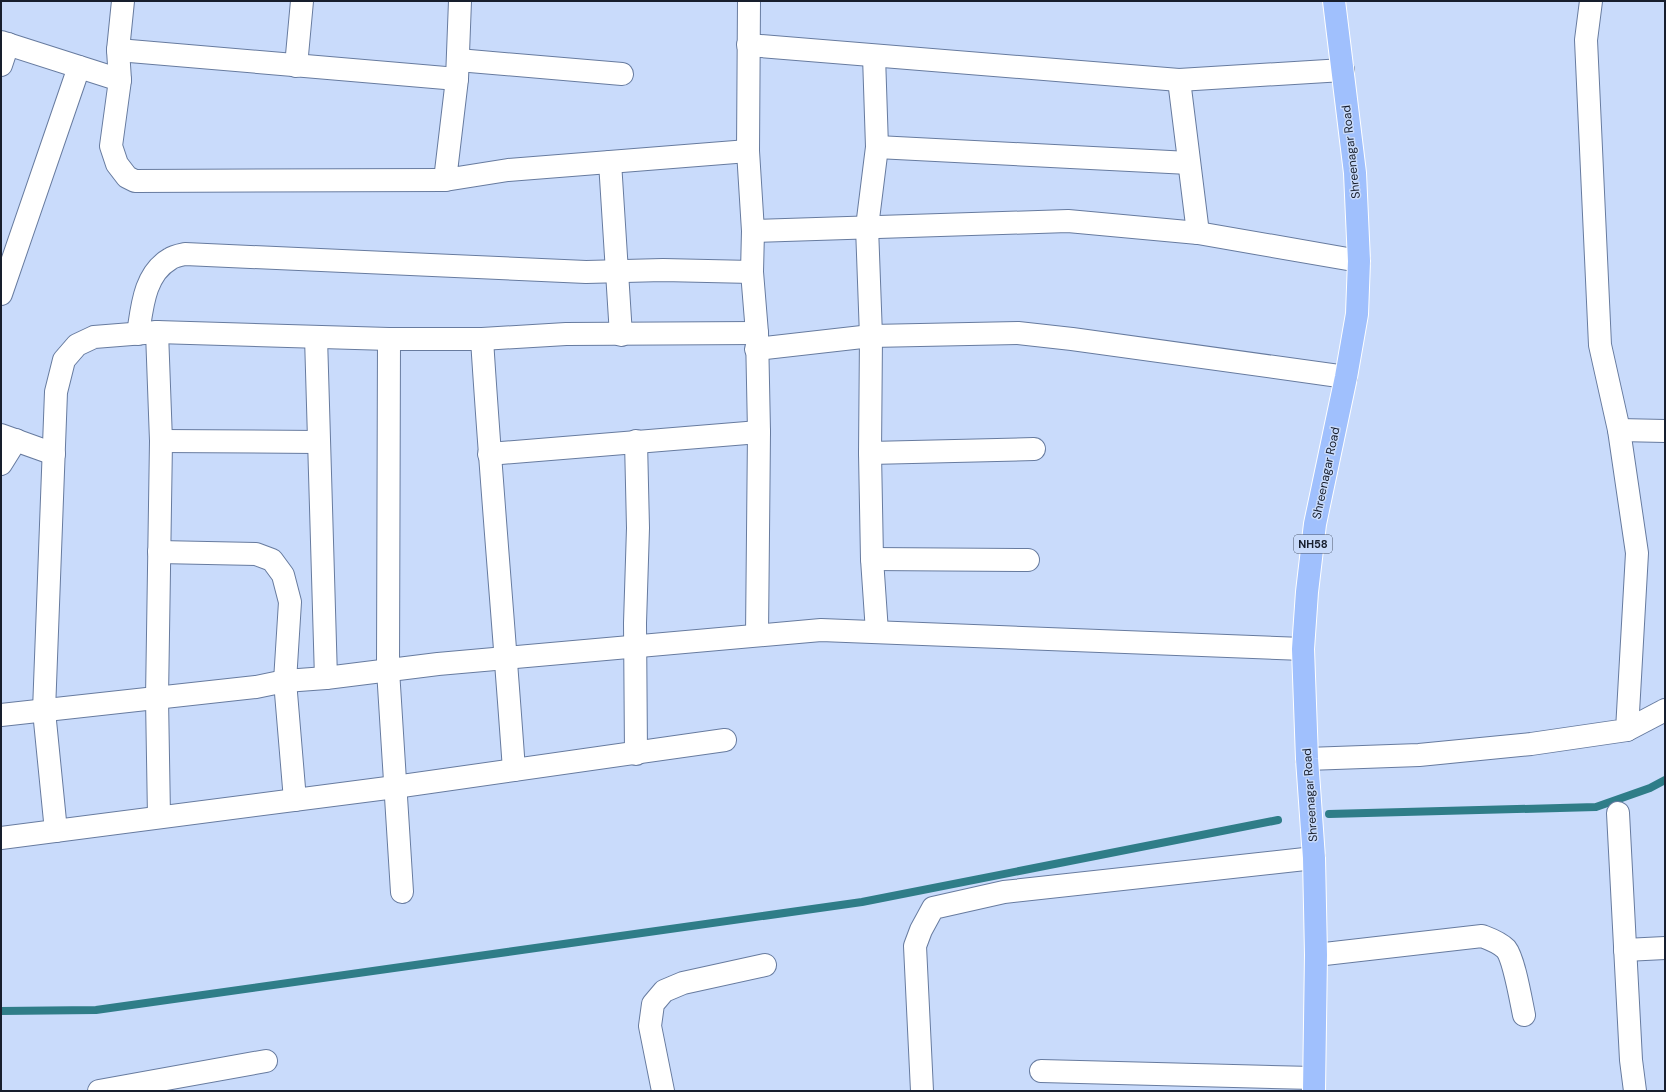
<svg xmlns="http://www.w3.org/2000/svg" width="1666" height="1092" viewBox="0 0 1666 1092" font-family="'DM Sans',sans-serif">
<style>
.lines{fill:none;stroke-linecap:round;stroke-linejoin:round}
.stream{stroke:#2f7d88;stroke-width:8}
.minor-casing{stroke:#677b9f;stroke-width:24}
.highway-casing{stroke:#fff;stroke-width:24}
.minor{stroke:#fff;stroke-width:22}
.highway{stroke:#a0c0fd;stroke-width:22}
.labels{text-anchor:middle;stroke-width:3;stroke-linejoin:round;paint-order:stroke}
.shield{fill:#c9dbfb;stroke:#4c576b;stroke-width:1}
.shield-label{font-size:11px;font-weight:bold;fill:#171e2d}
.street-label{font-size:12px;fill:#171e2d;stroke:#c9dbfb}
</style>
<rect width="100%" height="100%" fill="#c9dbfb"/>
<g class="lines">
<g class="stream">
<polyline points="1329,814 1596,807 1650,788 1665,780"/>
<polyline points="1,1011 96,1010 862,902 1278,820"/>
</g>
<g class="minor-casing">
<g id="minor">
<polyline points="123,1 118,50 120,80 111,146 117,164 127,177 135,181 445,180"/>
<polyline points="460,1 457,79 445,180 508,170 748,151"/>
<polyline points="749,1 748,151 753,231 752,272 757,333 759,432 757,635"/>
<polyline points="1,42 120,80"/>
<polyline points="748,45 1179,80 1343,70"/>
<polyline points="118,50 457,79"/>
<polyline points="874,56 877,147 867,227 871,336 870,453 872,559 877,632"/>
<polyline points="458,60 622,74"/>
<polyline points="1,65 8,44"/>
<polyline points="296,66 302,1"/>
<polyline points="1179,80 1198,233"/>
<polyline points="877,147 1189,163"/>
<polyline points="610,162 621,335"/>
<polyline points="753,231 1068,221 1198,233 1359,261"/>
<polyline points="1,294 79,67"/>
<polyline points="157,332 161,441 157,698 159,817"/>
<path d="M138,334C142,308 144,274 170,259C174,256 180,255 185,254L586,272L663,270L752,272"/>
<polyline points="316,337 326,678"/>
<polyline points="389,339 388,670 402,892"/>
<path d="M482,339C491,483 504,627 514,770"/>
<polyline points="756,349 871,336 1018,333 1072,339 1346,377"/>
<polyline points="1619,430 1665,431"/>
<polyline points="1,435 54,454"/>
<polyline points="161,441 318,442"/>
<polyline points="636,441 638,528 635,623 636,754"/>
<polyline points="870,453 1034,449"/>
<polyline points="489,454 759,432"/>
<polyline points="1,464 16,440"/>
<polyline points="159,552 256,554 272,560 283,575 290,602 285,681 295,800"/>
<polyline points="872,559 1028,560"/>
<polyline points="1,715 256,687 285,681 326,678 438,664 821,630 1303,649"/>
<polyline points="1627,730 1665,710"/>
<polyline points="1307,759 1419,755 1531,744 1627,730 1637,553 1619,430 1600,345 1586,40 1591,1"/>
<polyline points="1618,813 1631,1060 1635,1091"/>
<polyline points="56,831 44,711 56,392 64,360 77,345 94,337 157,332 389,339 482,339 566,334 757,333"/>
<polyline points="1,838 395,787 725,740"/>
<polyline points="1625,950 1665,948"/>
<path d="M1316,955L1482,936C1490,939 1499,942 1506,949C1514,959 1521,1001 1524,1015"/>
<polyline points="1041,1071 1313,1078"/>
<polyline points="99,1091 266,1061"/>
<polyline points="663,1091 650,1026 653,1004 664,991 683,983 765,965"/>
<polyline points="922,1091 915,946 921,930 933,908 1004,892 1314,858"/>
</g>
</g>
<g class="highway-casing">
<polyline id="highway" points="1314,1091 1316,955 1314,858 1307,759 1303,649 1307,592 1315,524 1346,377 1357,314 1359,261 1355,173 1334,1"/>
</g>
<use href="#minor" class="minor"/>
<use href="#highway" class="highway"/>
</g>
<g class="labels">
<rect class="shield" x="1294" y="535" width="38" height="18" rx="3"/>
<g class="shield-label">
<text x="1313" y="548">NH58</text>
</g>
<g class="street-label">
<text transform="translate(1351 152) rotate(-96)" y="4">Shreenagar Road</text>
<text transform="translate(1326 473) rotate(-78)" y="4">Shreenagar Road</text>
<text transform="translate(1310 795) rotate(-94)" y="4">Shreenagar Road</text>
</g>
</g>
<rect width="1666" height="1092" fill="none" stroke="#171e2d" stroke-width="4"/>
</svg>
